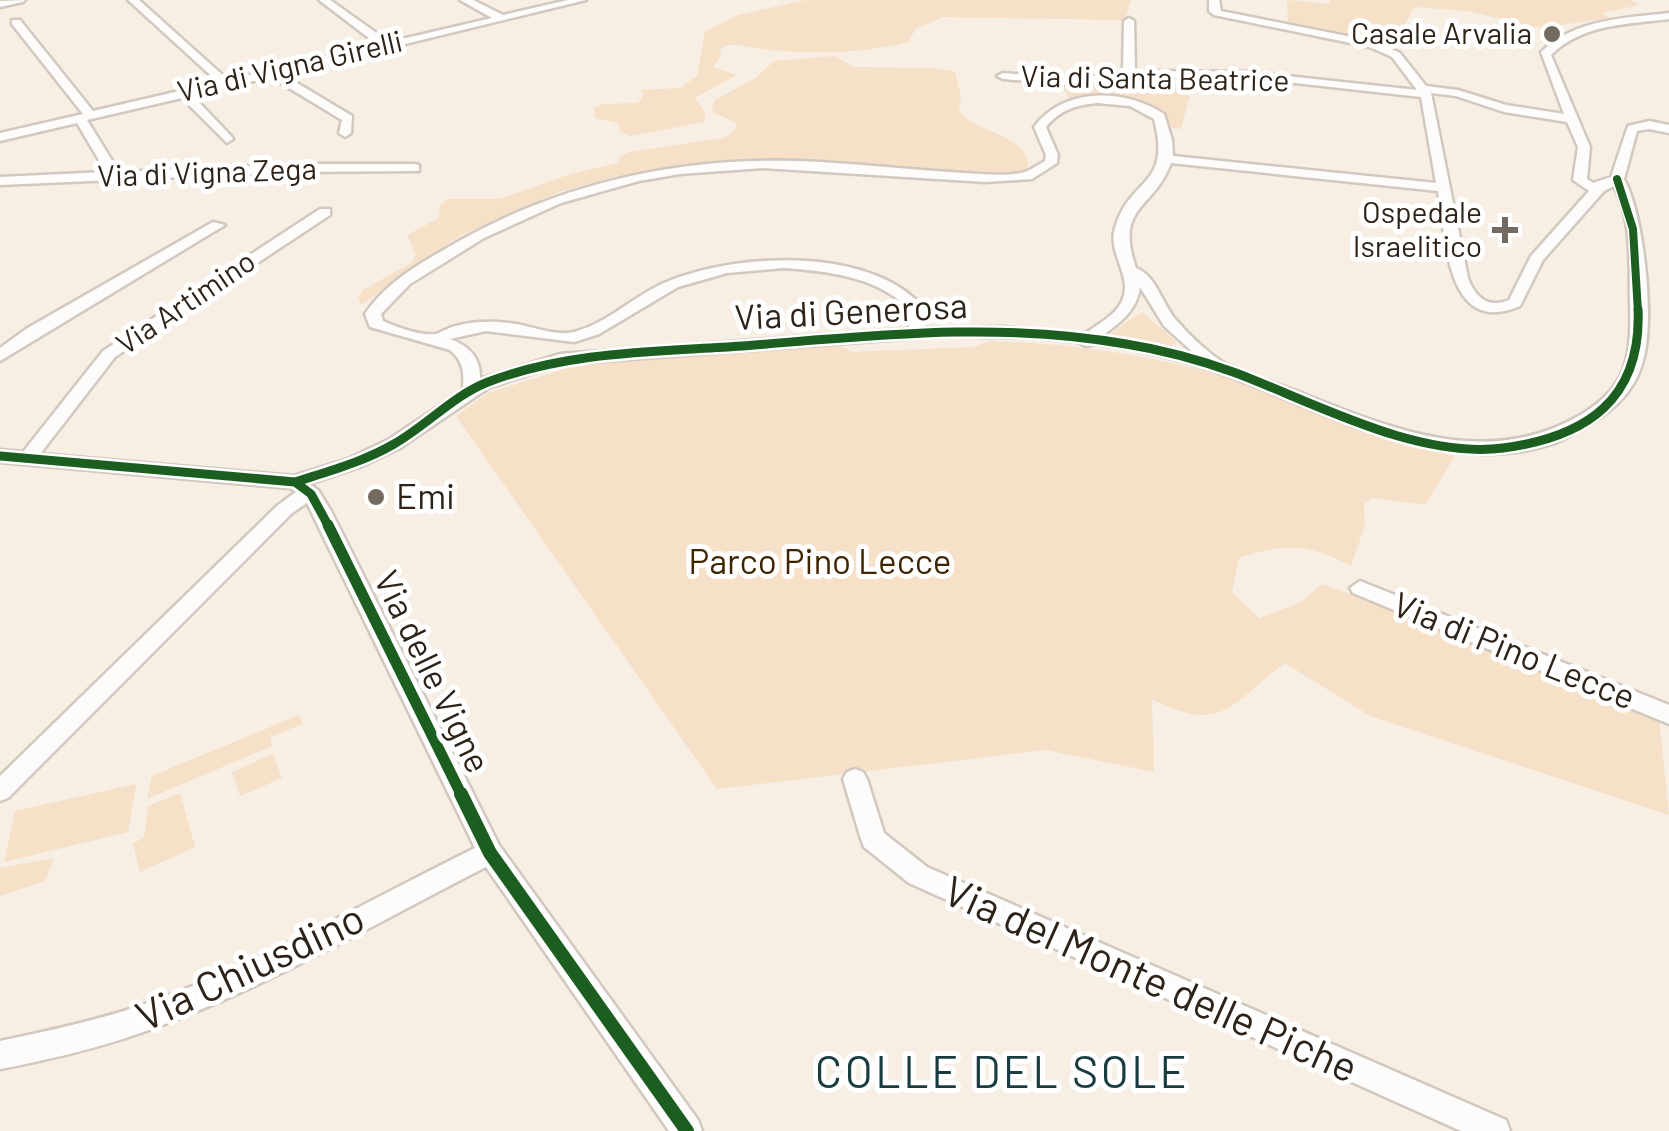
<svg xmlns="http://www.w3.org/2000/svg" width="1669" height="1131" viewBox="0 0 1669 1131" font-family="Barlow,sans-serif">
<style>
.green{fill:#f6e0c8}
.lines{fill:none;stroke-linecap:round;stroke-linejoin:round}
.street-casing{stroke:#d1c8bf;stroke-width:5}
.street{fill:#fefcfb;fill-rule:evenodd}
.cycleway-far3-casing{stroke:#fff;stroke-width:11}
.cycleway-far2-casing{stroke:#fff;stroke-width:14}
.cycleway-far1-casing{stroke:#fff;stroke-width:18}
.cycleway-casing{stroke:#fff;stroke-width:20}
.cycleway-far3{stroke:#1b5e20;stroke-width:8}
.cycleway-far2{stroke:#1b5e20;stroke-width:9}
.cycleway-far1{stroke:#1b5e20;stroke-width:11}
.cycleway{stroke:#1b5e20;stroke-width:14}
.poi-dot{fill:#746a5f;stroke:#fff;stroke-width:4}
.labels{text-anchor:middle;stroke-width:10;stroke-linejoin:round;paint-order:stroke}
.far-poi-label{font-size:30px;fill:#2d2318;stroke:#fff;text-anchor:end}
.far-street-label{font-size:30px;fill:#2d2318;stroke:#fff}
.street-label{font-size:35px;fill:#2d2318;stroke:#fff}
.poi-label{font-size:35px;fill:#2d2318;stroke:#fff;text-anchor:start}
.park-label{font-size:35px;fill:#3f2400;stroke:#fff}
.near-street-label{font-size:42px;fill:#2d2318;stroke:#fff}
.near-neighbourhood-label{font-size:45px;letter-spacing:2.5px;fill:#1a3c40;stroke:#fff}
</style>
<rect width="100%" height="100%" fill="#f7eee4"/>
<g class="green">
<path d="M806,0H1131L1125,20L943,17L915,29L909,42C860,54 804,55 755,48C741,46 731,41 719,50L722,54L713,67L736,75L695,98L705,113V122L630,136L621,132L618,123L595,118L594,108L602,104L638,103L644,94L638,90L680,88L697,76L705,32L738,15Z"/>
<polygon points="1287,0 1329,4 1330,0 1631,0 1640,5 1602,13 1609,18 1541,28 1467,11 1414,7 1405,24 1379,40 1288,23"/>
<path d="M835,56L854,67L936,68L955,72L961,97L959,111C978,135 1029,133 1028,169L1003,175L736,160L614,177L560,192L459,236L361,305L358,298L363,290L411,263L416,255L407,235L439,218L440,205L447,199H500L570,174L619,163L620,157L629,152L724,138L737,128L735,122L712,112L714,101L757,77L774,61Z"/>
<path d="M1124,77L1193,83L1181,129L1172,128C1155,90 1106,98 1072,101L1058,82Z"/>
<polygon points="1142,312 1177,342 1170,346 1108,335"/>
<path d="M991,341C1096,344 1198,363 1297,401C1350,422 1399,443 1455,456L1425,505L1372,498L1364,504L1365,526L1351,565C1304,544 1289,542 1239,558L1232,592L1259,618L1299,603L1322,584L1461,633L1659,719L1669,815L1370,716L1285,663C1231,702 1224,736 1152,699L1154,772L1046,750L717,789L456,416L488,393L580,364L839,345L852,352L974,347Z"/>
<polygon points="299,715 302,724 270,737 272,746 147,799 152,776"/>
<polygon points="273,754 282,778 240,796 232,772"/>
<polygon points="136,784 128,832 4,862 15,811"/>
<polygon points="180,793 195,847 140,872 133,843 144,838 148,806"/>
<polygon points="54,858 45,881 0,896 0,868"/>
</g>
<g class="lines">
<g class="street-casing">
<g id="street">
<polygon points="25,0 23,2 0,7 0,1"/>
<polygon points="128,0 139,0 228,80 378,45 319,0 330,0 389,42 492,18 460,0 473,0 503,15 568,0 586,0 282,74 352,116 351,133 345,137 339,133 342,120 271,77 192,95 231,136 233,139 227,143 182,98 87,120 119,172 295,164 414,164 419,165 419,171 295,172 0,185 0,177 106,172 77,123 0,141 0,133 83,114 12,24 12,20 20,20 93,111 218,82"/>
<path d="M1209,0H1219L1221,11L1377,42L1400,53L1426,86L1458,90L1506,105L1564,114L1541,52C1575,19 1624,18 1669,13V19C1628,24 1582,24 1551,55L1590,147L1587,179L1593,183L1611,177L1628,126L1649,121L1669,125V133L1649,129L1637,131L1624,179C1644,216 1654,316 1644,357C1637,389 1615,410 1588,425C1577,431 1566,439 1555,443C1444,481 1329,413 1228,376C1184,360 1141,350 1095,344L1086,346L1078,342L1034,338L943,336L562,364L490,387L400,448L360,467L309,484L318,490L331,511L499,845L698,1120L702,1131H669L486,867C368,927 252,996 126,1038C85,1051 43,1061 0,1069V1041C43,1032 85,1023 127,1010C248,971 361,904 475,848L307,503L292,513L8,798L0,801V776L278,505L296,492L290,488L0,462V450L23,452L103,351L320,209H330V215L115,357L40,454L294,476L348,459L388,440L463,390C464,372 464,362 450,350L370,327L365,314C385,284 417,265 447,248C560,181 689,154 820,162C868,165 916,170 964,173C982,174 1007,177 1025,172C1031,170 1039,164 1045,161L1046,155L1034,127C1064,87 1124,88 1164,114L1172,140L1173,156L1436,183L1421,97L1249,78L1129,77L1077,85L1003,79L997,76L1003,73L1077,79L1123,71L1124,21L1129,18L1134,21L1135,71L1249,72L1417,90L1392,57L1370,47L1214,15L1209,11ZM1431,93L1456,96L1504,112L1567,122L1578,147L1573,180L1589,191L1531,256L1509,300C1488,309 1475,297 1468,278ZM1097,103L1130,106L1154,119C1172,188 1130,176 1115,228C1107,255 1135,277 1121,303C1114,316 1098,324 1086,333L1003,327L924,328L929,315C880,244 734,252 664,283C634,296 609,322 577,331C556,338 531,325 509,323C492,321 473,321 456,326C449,327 441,333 435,334C420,336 396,327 383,321L381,314L410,284L484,238L561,203L639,181L680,174L763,168L985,182L1032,179L1057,163L1058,155L1046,127C1060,110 1076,105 1097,103ZM1171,163L1438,191C1446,238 1446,338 1520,306L1543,260L1604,191L1614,186C1633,220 1629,267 1630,305C1632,360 1626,390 1575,418C1485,467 1394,430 1306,395C1281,385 1253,377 1228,365C1212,357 1189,335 1177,321C1162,305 1157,276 1136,268C1114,205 1154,210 1171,163ZM783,268C827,271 885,277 913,315L908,329L560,354L480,379C481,358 469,346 450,339L486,331L574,342L599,334L678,287L727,273ZM1140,287L1164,326L1196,355L1103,335C1121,322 1137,310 1140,287Z"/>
<polygon points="213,222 225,225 0,361 0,348 26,329"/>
<polygon points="1360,581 1669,705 1669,724 1353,593 1350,588"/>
<polygon points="855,769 863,772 867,779 884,833 927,867 1506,1120 1510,1131 1461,1131 909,883 864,847 861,839 843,779 847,772"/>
</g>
</g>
<use href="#street" class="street"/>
<g class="cycleway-far3-casing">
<polyline id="cycleway-far3" points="1617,179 1633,229 1638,312"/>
</g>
<g class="cycleway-far2-casing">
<g id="cycleway-far2">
<polyline points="0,456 295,482 311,494 329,527"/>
<path d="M295,482C329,471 363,462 394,444C426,426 454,395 488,382C569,351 656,352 742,346C870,336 998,321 1126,344C1164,350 1200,360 1236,373C1315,403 1417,459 1503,448C1587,437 1642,399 1638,309"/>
</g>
</g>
<g class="cycleway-far1-casing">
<polyline id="cycleway-far1" points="328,525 462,796"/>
</g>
<g class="cycleway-casing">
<polyline id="cycleway" points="461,794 490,853 687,1131"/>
</g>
<use href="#cycleway-far3" class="cycleway-far3"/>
<use href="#cycleway-far2" class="cycleway-far2"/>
<use href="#cycleway-far1" class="cycleway-far1"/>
<use href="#cycleway" class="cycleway"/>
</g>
<g class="poi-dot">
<circle cx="1552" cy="34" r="10"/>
<path d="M1500 215h10v10h10v10h-10v10h-10v-10h-10v-10h10z"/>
<circle cx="376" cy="497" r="10"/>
</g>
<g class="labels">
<g class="far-poi-label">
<text x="1532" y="44">Casale Arvalia</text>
<text x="1482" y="223">Ospedale<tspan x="1482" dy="34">Israelitico</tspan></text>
</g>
<g class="far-street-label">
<text transform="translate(290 67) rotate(-13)" y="10">Via di Vigna Girelli</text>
<text transform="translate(1155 79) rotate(1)" y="10">Via di Santa Beatrice</text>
<text transform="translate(207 173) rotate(-2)" y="10">Via di Vigna Zega</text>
<text transform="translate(186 303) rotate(-34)" y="10">Via Artimino</text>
</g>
<g class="street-label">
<text transform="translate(851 312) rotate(-3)" y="12">Via di Generosa</text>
<text transform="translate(1514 651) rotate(22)" y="12">Via di Pino Lecce</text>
<text transform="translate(432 672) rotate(64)" y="12">Via delle Vigne</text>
</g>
<g class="poi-label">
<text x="396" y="509">Emi</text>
</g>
<g class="park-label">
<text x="820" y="574">Parco Pino Lecce</text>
</g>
<g class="near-street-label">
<text transform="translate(250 967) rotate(-25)" y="15">Via Chiusdino</text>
<text transform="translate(1151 979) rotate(24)" y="15">Via del Monte delle Piche</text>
</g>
<g class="near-neighbourhood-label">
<text x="1002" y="1088">COLLE DEL SOLE</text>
</g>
</g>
</svg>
